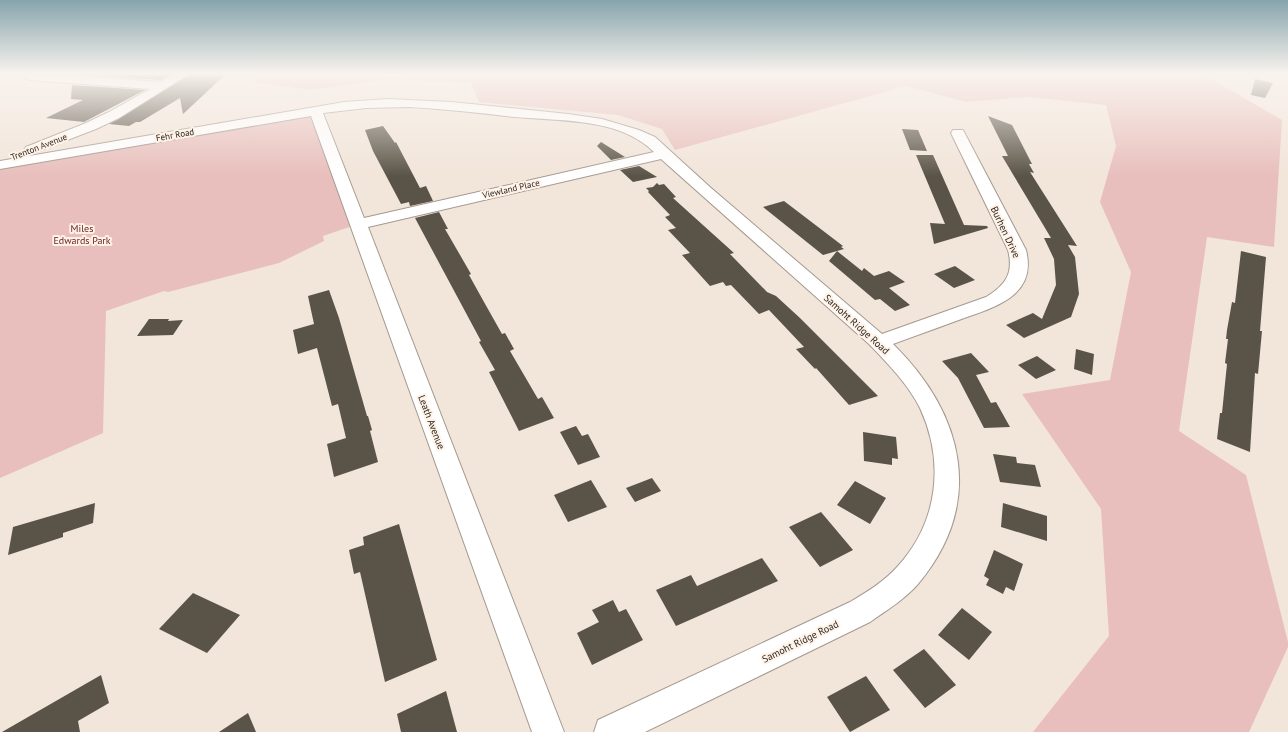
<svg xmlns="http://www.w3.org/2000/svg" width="1288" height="732" viewBox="0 0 1288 732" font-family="'PT Sans',sans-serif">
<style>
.green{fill:#e8bfbc}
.building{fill:#5a5448}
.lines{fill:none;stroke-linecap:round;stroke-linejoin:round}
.minor-casing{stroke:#a5998f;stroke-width:2}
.minor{fill:#fff;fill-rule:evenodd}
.labels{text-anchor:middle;stroke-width:4;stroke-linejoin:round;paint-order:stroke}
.far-street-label{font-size:9px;fill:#2b2622;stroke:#fff2e7}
.park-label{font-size:10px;fill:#6d2222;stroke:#fff2e7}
.street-label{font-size:10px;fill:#2b2622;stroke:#fff2e7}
</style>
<rect width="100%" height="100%" fill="#f2e5da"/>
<g class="green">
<polygon points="263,74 1192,74 1208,77 1282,120 1274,247 1207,237 1179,431 1246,475 1288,642 1288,647 1249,732 1033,732 1109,636 1101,509 1022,394 1110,380 1131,272 1100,202 1116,146 1106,105 1028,97 966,102 906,86 675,150 662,129 618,115 479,102 471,83 389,79 311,90 253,82"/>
<polygon points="316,111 358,224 323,236 324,241 279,263 168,292 164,291 106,311 103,433 0,478 0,165"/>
</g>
<g class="building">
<polygon points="72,74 172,74 161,80"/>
<polygon points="190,74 226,74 183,114 180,98 140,122 136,122 129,126 109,124"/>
<polygon points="1255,79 1273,83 1265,98 1251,95"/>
<polygon points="72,85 145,90 84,122 46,118 83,100 71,99"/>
<polygon points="988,116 1012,125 1032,164 1029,164 1034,173 1030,172 1077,246 1068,245 1075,257 1079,294 1071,317 1024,338 1006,325 1033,313 1042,319 1056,285 1054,259 1044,238 1051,238 1002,156 1008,156"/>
<polygon points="383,126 395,143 396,142 420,188 426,186 433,201 410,206 409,202 401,204 373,151 365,130"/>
<polygon points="902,129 918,130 927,151 910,150"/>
<polygon points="601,142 625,157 611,160 597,146"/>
<polygon points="916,155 933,155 964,225 987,226 988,228 934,244 930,223 945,224"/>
<polygon points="639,166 657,177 633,182 620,170"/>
<polygon points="657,183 659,185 664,184 676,197 673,198 734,253 730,254 767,292 776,296 800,318 878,396 849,405 816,368 815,369 796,349 804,347 769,310 759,314 731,285 726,286 723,282 710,286 682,255 690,253 668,230 676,228 665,217 670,215 648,192 649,191 646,188 653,187"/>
<polygon points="784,201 843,246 841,247 844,249 823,255 763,207"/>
<polygon points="439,212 448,229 445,229 471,274 469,275 484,302 502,334 505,333 514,349 510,351 538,399 542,397 554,418 519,431 489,372 495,370 479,342 481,341 415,218"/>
<polygon points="837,251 862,271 864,268 874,276 889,271 905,282 889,288 910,305 895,311 880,299 875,300 829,261"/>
<polygon points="1241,251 1266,257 1260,331 1262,331 1258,374 1255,373 1250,452 1217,439 1220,413 1222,413 1227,364 1225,363 1228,339 1226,339 1227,330 1232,302 1235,303"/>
<polygon points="955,266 975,280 954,288 934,274"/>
<polygon points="329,290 339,318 367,416 368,416 372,430 370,431 378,462 334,477 327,444 346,438 338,404 332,406 317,348 298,354 293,330 314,324 308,296"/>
<polygon points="149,319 169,319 168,321 183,320 173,335 137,336"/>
<polygon points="1076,349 1094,354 1092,375 1074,369"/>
<polygon points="971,353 989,372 976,375 991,403 996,402 1010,427 984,428 958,378 942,361"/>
<polygon points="1037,356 1056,370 1036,379 1018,365"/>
<polygon points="576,426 582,436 588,434 600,457 578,465 560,432"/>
<polygon points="863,432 896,437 898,459 892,458 892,465 864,461"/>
<polygon points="993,454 1016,457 1017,463 1035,465 1041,487 1000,482"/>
<polygon points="652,478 661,491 635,502 626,488"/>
<polygon points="591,480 607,507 568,522 554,495"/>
<polygon points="855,481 886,498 870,524 837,505"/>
<polygon points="95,503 93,523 63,533 63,537 8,555 13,527"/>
<polygon points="1003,503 1047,516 1047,541 1001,527"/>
<polygon points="821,512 853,550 820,567 789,527"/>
<polygon points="399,524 437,660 385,682 360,572 354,574 349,550 364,545 363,537"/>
<polygon points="994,550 1023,564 1014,591 1006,587 1003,594 986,585 989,579 984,576"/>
<polygon points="762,558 778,581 676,626 656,590 691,575 697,586"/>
<polygon points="193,593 240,615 207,653 159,629"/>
<polygon points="613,600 619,612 626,609 643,640 592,665 577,633 599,622 592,610"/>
<polygon points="962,608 992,632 969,660 938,635"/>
<polygon points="924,649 956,685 925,708 893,670"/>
<polygon points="101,675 109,703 78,721 80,732 2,732"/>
<polygon points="866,676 890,710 850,732 827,697"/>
<polygon points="446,691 457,732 401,732 397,714"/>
<polygon points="248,713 256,732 219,732"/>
</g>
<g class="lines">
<g class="minor-casing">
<g id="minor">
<polygon points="26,74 50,74 161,82 175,74 189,74 119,118 96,129 31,154 26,153 24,150 26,147 86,123 109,112 150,89 30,80 26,79 24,76"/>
<path d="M388,99L452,102L568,114L602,119L639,130L655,137L711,188L882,334L986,297C1006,285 1014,273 1008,250L951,133L953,130H963L1026,250C1038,298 991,308 956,321C935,329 914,336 893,344C964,414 986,503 918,584C905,599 887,610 870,622L645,732H594L598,720L850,602C867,592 885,581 898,566C938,522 945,462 920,408C908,384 888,364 869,344L661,159L368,227L564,732H532L311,116L0,169V161L344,102ZM409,107C445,109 480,113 515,117C561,121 620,118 654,152L364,218L323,113L366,108Z"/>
</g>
</g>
<use href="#minor" class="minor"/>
</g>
<linearGradient id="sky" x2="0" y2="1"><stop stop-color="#86a4ad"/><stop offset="0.42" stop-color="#f9f3ee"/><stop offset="1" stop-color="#f9f3ee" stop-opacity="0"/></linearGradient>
<rect width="1288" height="176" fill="url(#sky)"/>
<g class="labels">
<g class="far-street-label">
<text transform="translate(175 135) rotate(-10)" y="3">Fehr Road</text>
<text transform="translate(39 147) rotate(-21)" y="3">Trenton Avenue</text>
<text transform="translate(511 189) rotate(-13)" y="3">Viewland Place</text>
</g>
<g class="park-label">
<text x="82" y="232">Miles<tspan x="82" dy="12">Edwards Park</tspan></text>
</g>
<g class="street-label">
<text transform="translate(1006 232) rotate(65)" y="4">Burhen Drive</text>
<text transform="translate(857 324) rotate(42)" y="4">Samoht Ridge Road</text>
<text transform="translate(432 422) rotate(69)" y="4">Leath Avenue</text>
<text transform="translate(800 641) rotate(-26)" y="4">Samoht Ridge Road</text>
</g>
</g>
</svg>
